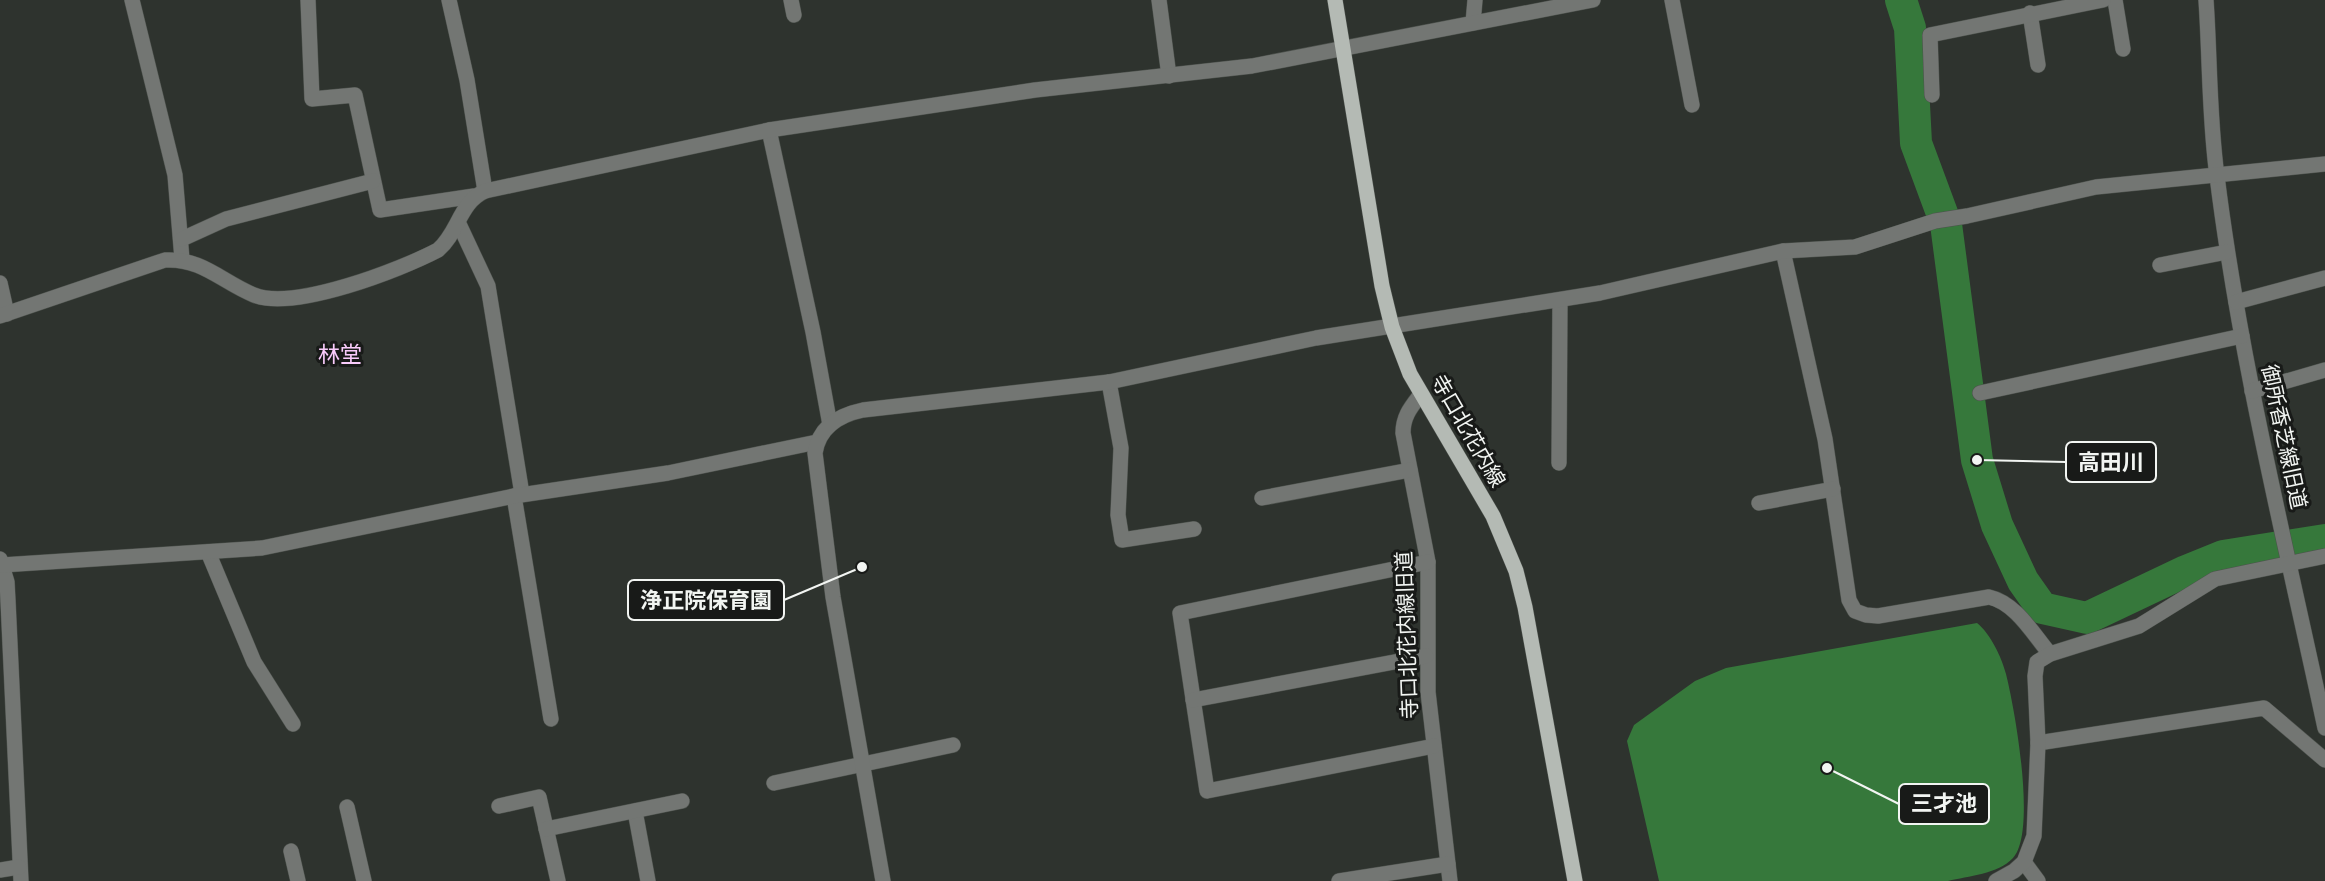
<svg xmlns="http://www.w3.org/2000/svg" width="2325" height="881" viewBox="0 0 2325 881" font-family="Merriweather,'Noto Sans JP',serif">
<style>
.water{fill:#36783b}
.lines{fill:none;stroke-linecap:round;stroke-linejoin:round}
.river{stroke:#36783b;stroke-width:32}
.minor-casing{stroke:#4d524d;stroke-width:16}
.major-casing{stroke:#4d524d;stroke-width:16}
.minor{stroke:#737673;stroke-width:15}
.major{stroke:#b4bab4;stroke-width:15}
.labels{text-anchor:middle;stroke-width:6;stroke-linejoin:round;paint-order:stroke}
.street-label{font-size:21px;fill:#f2f5f2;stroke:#181a18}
.neighbourhood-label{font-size:22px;fill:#f9cbfb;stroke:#181a18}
.leader{fill:none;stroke:#f2f5f2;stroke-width:2}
.callout-dot{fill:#f2f5f2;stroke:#181a18;stroke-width:2}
.callout{fill:#181a18;stroke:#f2f5f2;stroke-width:2}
.callout-label{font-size:22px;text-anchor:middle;font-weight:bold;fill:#f2f5f2}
</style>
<rect width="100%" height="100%" fill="#2e332e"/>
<path class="water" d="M1977,623C1990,633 2002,658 2006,674C2015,710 2037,832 2013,858C1998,874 1968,876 1948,881H1659L1627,741L1634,725L1695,681L1726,668Z"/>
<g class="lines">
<polyline class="river" points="1901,0 1910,28 1916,143 1946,224 1977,460 1997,525 2023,581 2042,608 2087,618 2186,571 2223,556 2325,540"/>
<g class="minor-casing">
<g id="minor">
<polyline points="132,0 175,175 182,259"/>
<polyline points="308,0 312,99 355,95 380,210 474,196"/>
<polyline points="449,0 467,80 485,191"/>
<polyline points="791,0 794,15"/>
<polyline points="1159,0 1169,76"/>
<polyline points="1672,0 1692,105"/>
<polyline points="2115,0 2123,49"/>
<path d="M2206,0C2210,58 2209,118 2217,176C2240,362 2286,545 2325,728"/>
<polyline points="2030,13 2038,65"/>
<polyline points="1473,23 1475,0"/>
<polyline points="1932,95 1930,35 2103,0"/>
<polyline points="769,130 813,332 830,425"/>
<polyline points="458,222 488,286 522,494"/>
<polyline points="182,239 226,219 373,181"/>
<path d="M1783,251L1825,439L1849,600L1855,611L1866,615L1878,616L1989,597C2016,603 2033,634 2050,654"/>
<polyline points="2160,265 2227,252"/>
<polyline points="0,283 7,314"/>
<polyline points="2236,302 2325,278"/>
<path d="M0,316L165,260C202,258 222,282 254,295C294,311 400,270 438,250C459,232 459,203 485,191L769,130L1035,90L1252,66L1593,0"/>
<polyline points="1109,382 1121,448 1118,515 1122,540 1194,529"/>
<polyline points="2252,391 2325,370"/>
<polyline points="1980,393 2242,336"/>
<path d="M1421,394C1411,407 1403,416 1403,433L1428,562V692L1450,881"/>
<polyline points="1559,463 1560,300"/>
<polyline points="514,496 551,719"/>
<polyline points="1262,498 1410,470"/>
<polyline points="1759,503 1833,489"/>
<polyline points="208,552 254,662 293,724"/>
<polyline points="0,559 7,582 8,601 21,881"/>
<polyline points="1428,562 1180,613 1207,791 1434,746"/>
<polyline points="2,565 262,548 514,496 668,473 817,442"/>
<polyline points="1193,700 1426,656"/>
<polyline points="2038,743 2264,708 2325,760"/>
<polyline points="774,783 953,745"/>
<polyline points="499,806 539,797 558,881"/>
<polyline points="347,807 364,881"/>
<polyline points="635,811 648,881"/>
<polyline points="546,829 682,801"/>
<polyline points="291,851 298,881"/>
<polyline points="2024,862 2038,881"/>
<polyline points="0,870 19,867"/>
<path d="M883,881L833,597L815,453C819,427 839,415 863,410L1109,382L1316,338L1600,293L1783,251L1855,247L1935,221L1967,216L2096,187L2325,164"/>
<polyline points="1339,881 1448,864"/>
<polyline points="1996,881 2014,871 2024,862 2034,836 2038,743 2035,676 2037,662 2050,654 2139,626 2215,579 2325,556"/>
</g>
</g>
<g class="major-casing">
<polyline id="major" points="1335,0 1382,286 1392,327 1410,374 1493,516 1516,571 1525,607 1575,881"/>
</g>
<use href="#minor" class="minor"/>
<use href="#major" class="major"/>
</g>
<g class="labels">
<g class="street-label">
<text transform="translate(1468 431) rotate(60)" y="7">寺口北花内線</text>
<text transform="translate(2284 437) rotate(78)" y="7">御所香芝線旧道</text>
<text transform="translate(1407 635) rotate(-92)" y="7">寺口北花内線旧道</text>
</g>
<g class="neighbourhood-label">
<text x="340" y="362">林堂</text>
</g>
</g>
<path class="leader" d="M1977 460L2066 462M862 567L784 600M1827 768L1899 804"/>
<g class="callout-dot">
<circle cx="1977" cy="460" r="6"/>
<circle cx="862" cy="567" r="6"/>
<circle cx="1827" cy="768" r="6"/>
</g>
<g class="callout">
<rect x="2066" y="442" width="90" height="40" rx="6"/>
<rect x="628" y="580" width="156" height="40" rx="6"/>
<rect x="1899" y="784" width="90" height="40" rx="6"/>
</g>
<g class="callout-label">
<text x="2111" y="470">高田川</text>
<text x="706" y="608">浄正院保育園</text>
<text x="1944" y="811">三才池</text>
</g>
</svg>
